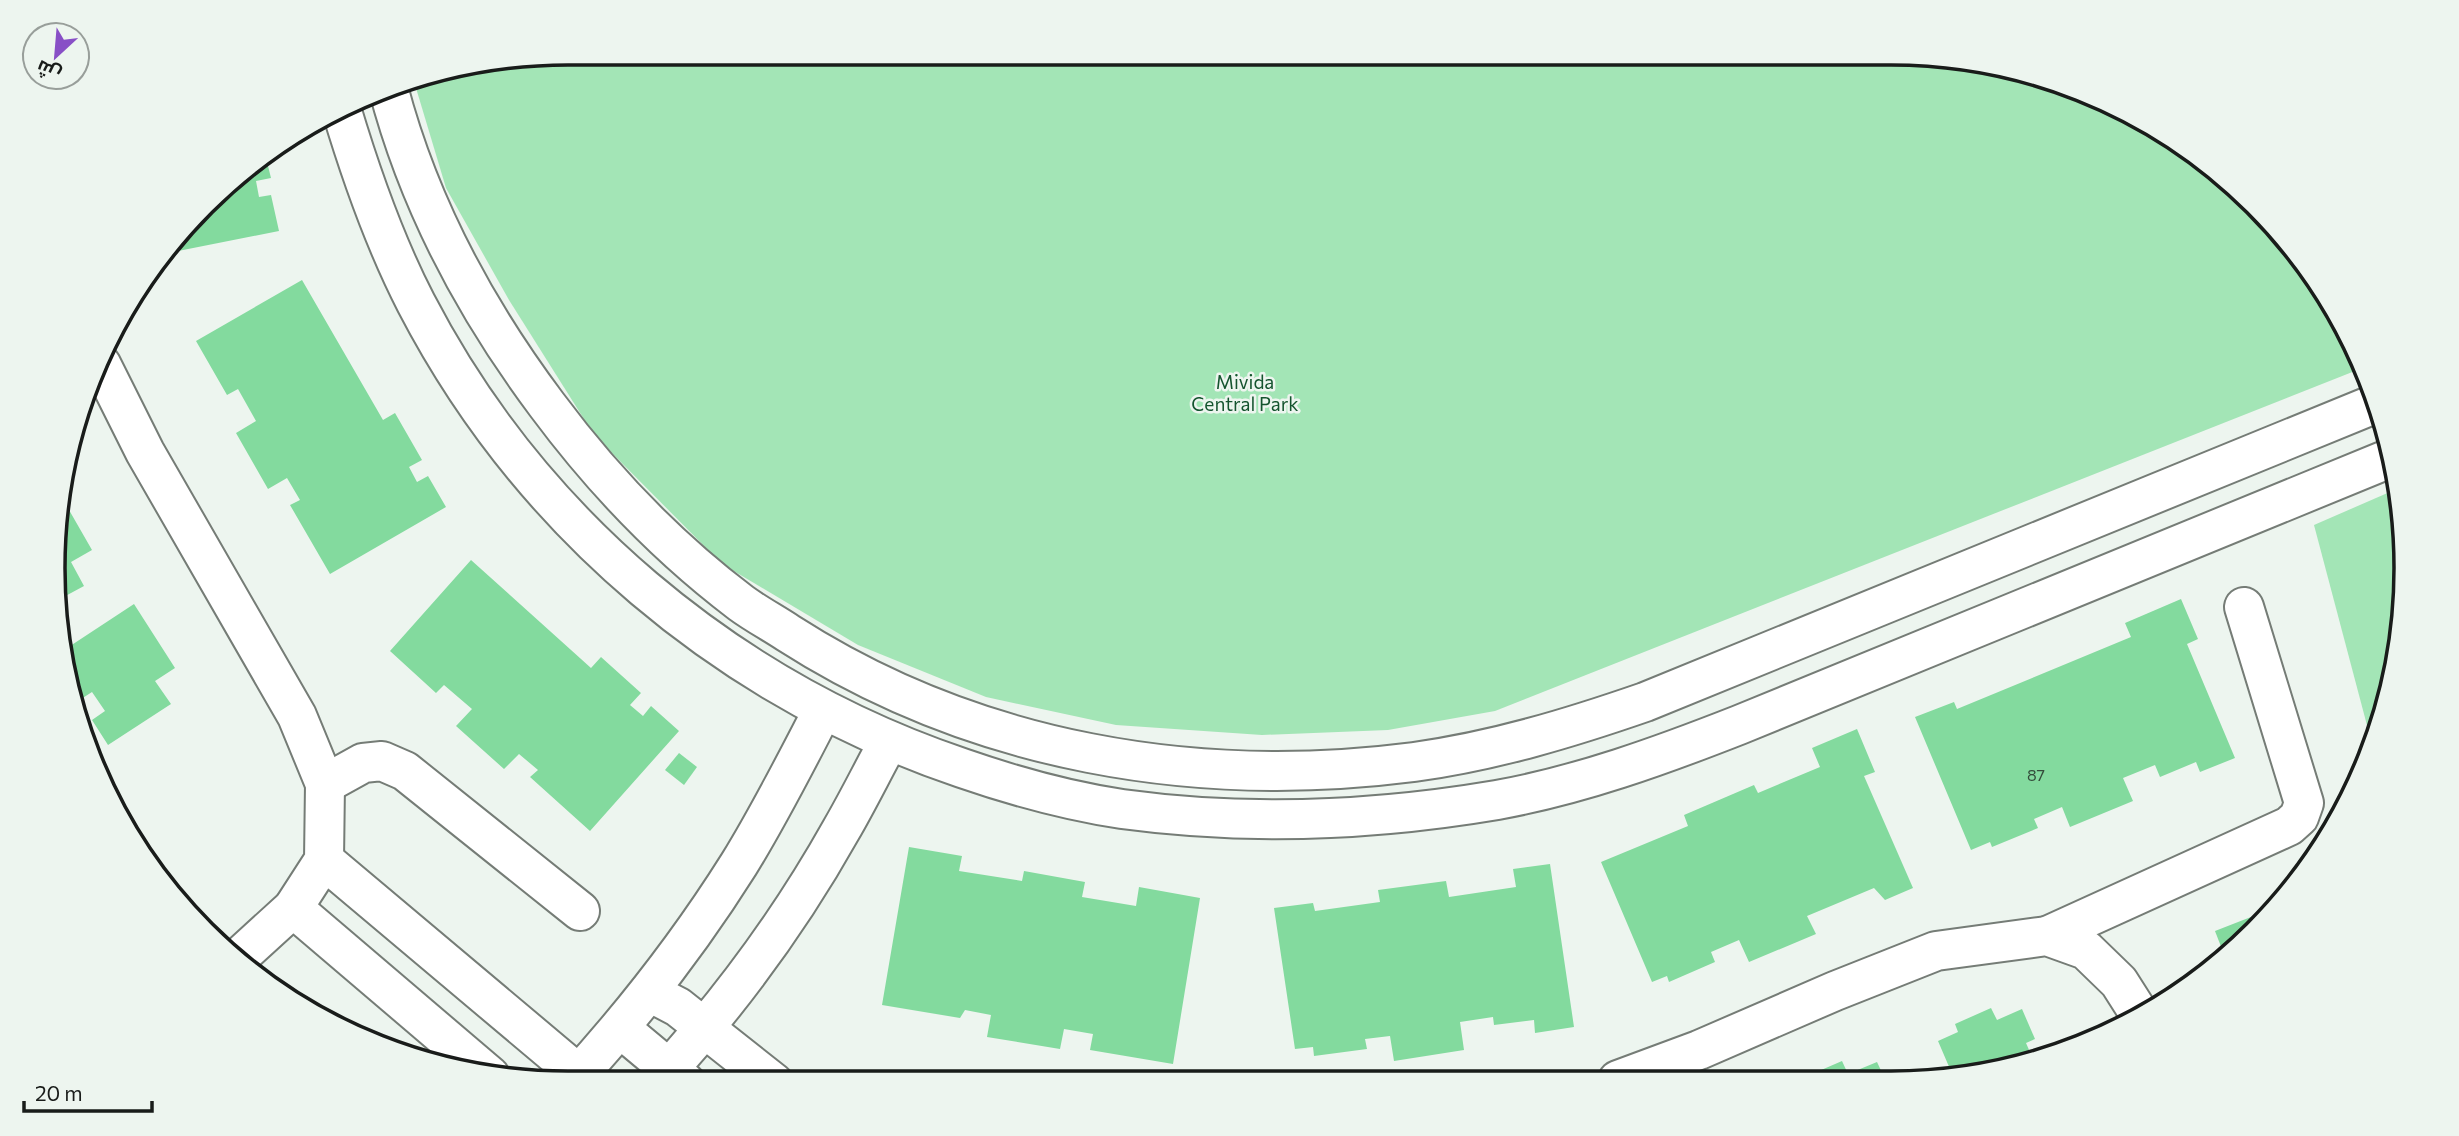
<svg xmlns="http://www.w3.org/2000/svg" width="2459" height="1136" viewBox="0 0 2459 1136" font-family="Commissioner,Cairo,sans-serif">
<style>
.green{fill:#a3e5b6}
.building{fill:#83da9e}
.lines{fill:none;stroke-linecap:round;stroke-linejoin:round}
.minor-casing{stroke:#757c76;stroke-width:42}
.minor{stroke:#fff;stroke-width:38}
.labels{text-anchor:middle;stroke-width:5;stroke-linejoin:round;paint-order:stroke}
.number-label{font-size:16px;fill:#344c3b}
.park-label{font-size:19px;fill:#14542e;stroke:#edf5ef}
.rim{fill:none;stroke:#191c1a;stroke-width:3.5}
</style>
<rect width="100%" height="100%" fill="#edf5ef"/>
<g class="green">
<polygon points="568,53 1891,53 1992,62 2088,92 2177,139 2255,203 2319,281 2365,367 1495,711 1388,730 1262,735 1116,725 986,697 858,645 722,564 594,435 509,300 446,188 413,78"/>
<polygon points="2399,488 2406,568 2397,668 2373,748 2314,525"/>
</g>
<g class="building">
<polygon points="265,154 271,178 256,181 259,197 271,195 279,231 168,253 228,180"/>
<polygon points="302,280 383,420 395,413 422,460 409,467 417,482 428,476 446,507 330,574 290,505 300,500 287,478 268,489 236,433 256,421 238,389 227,395 196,341"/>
<polygon points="61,496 92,550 71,562 84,586 58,600"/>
<polygon points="471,560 591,668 601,657 641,693 630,705 643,716 651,706 679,731 590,831 530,777 538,770 519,754 504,769 456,726 472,709 444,685 436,693 390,651"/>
<polygon points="2181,599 2198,639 2187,644 2235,758 2200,772 2196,762 2160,777 2155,765 2123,778 2133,801 2070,827 2062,807 2034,819 2038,828 1992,847 1990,842 1971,850 1915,717 1954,702 1957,709 2131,637 2125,623"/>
<polygon points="134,604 175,668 155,681 171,704 108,745 92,720 105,711 92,692 78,701 69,687 61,652"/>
<polygon points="1857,729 1875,772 1864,776 1913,888 1885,900 1874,888 1807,916 1816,934 1749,962 1739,940 1711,952 1715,962 1669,982 1667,976 1652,982 1601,862 1688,826 1684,815 1754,785 1758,793 1820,767 1812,748"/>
<polygon points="679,753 697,767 684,785 665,770"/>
<polygon points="909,847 962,856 959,871 1022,881 1024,871 1085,882 1082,897 1136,906 1139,887 1200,898 1173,1064 1090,1050 1093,1034 1064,1029 1060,1049 987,1037 991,1015 965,1010 960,1018 882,1005"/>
<polygon points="1550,864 1574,1027 1535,1033 1534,1020 1494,1025 1493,1017 1460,1022 1464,1050 1394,1061 1390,1036 1365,1039 1367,1049 1314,1056 1313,1047 1295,1049 1274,908 1313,903 1315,911 1380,902 1378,890 1446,881 1449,897 1516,887 1513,869"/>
<polygon points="2274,908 2225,957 2215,931"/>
<polygon points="1991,1008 1997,1020 2022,1009 2035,1039 2026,1043 2033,1059 1959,1079 1928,1079 1950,1069 1938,1041 1958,1032 1955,1024"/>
<polygon points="1842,1061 1848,1074 1877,1062 1885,1079 1815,1079 1812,1074"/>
</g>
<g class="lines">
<g class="minor-casing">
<g id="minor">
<path d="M388,87C418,202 475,309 547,405C602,479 667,547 741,603C756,614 773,623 788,633C975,753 1196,790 1414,762C1494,751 1570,728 1645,702L2377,403"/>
<path d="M341,108C361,175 384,241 416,303C530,523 728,689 962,768C1014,786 1068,801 1122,809C1247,826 1373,821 1497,800C1580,785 1660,756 1739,725L2393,457"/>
<polyline points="101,364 145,452 297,716 325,784 324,860 293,908 236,960"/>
<polyline points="325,784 363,763 382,761 405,771 580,911"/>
<polyline points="324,860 589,1083"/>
<polyline points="293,908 490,1076"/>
<polyline points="2047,936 2289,826 2299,817 2304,803 2244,607"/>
<polyline points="649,992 678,1007 774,1083"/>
<polyline points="620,1028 686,1083"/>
<polyline points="1618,1080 1699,1050 1835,991 1936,951 2047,936 2086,950 2119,982 2140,1015"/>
<path d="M571,1083C633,1015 690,942 739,864C770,814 796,762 823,710"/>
<path d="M656,1083C727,1006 790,921 841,830C858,801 873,770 889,741"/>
</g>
</g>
<use href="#minor" class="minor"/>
</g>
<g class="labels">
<g class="number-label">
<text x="2036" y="781">87</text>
</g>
<g class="park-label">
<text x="1245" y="389">Mivida<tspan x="1245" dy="22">Central Park</tspan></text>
</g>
</g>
<path d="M0 0H2459V1136H0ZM568 65H1891A503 503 0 0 1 2394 568V568A503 503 0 0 1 1891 1071H568A503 503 0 0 1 65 568V568A503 503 0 0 1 568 65Z" fill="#edf5ef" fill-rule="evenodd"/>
<path class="rim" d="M568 65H1891A503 503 0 0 1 2394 568V568A503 503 0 0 1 1891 1071H568A503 503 0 0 1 65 568V568A503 503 0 0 1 568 65Z"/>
<g transform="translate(56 56) rotate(206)"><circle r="33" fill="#edf5ef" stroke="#989e9a" stroke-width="2"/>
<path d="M0-5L12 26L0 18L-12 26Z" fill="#884fc6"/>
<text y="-10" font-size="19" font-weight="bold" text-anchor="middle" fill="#191c1a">ش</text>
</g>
<path d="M24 1101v10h128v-10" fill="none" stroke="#191c1a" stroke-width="3.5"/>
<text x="35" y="1101" font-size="21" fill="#191c1a" stroke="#edf5ef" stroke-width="5" paint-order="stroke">20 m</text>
</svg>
